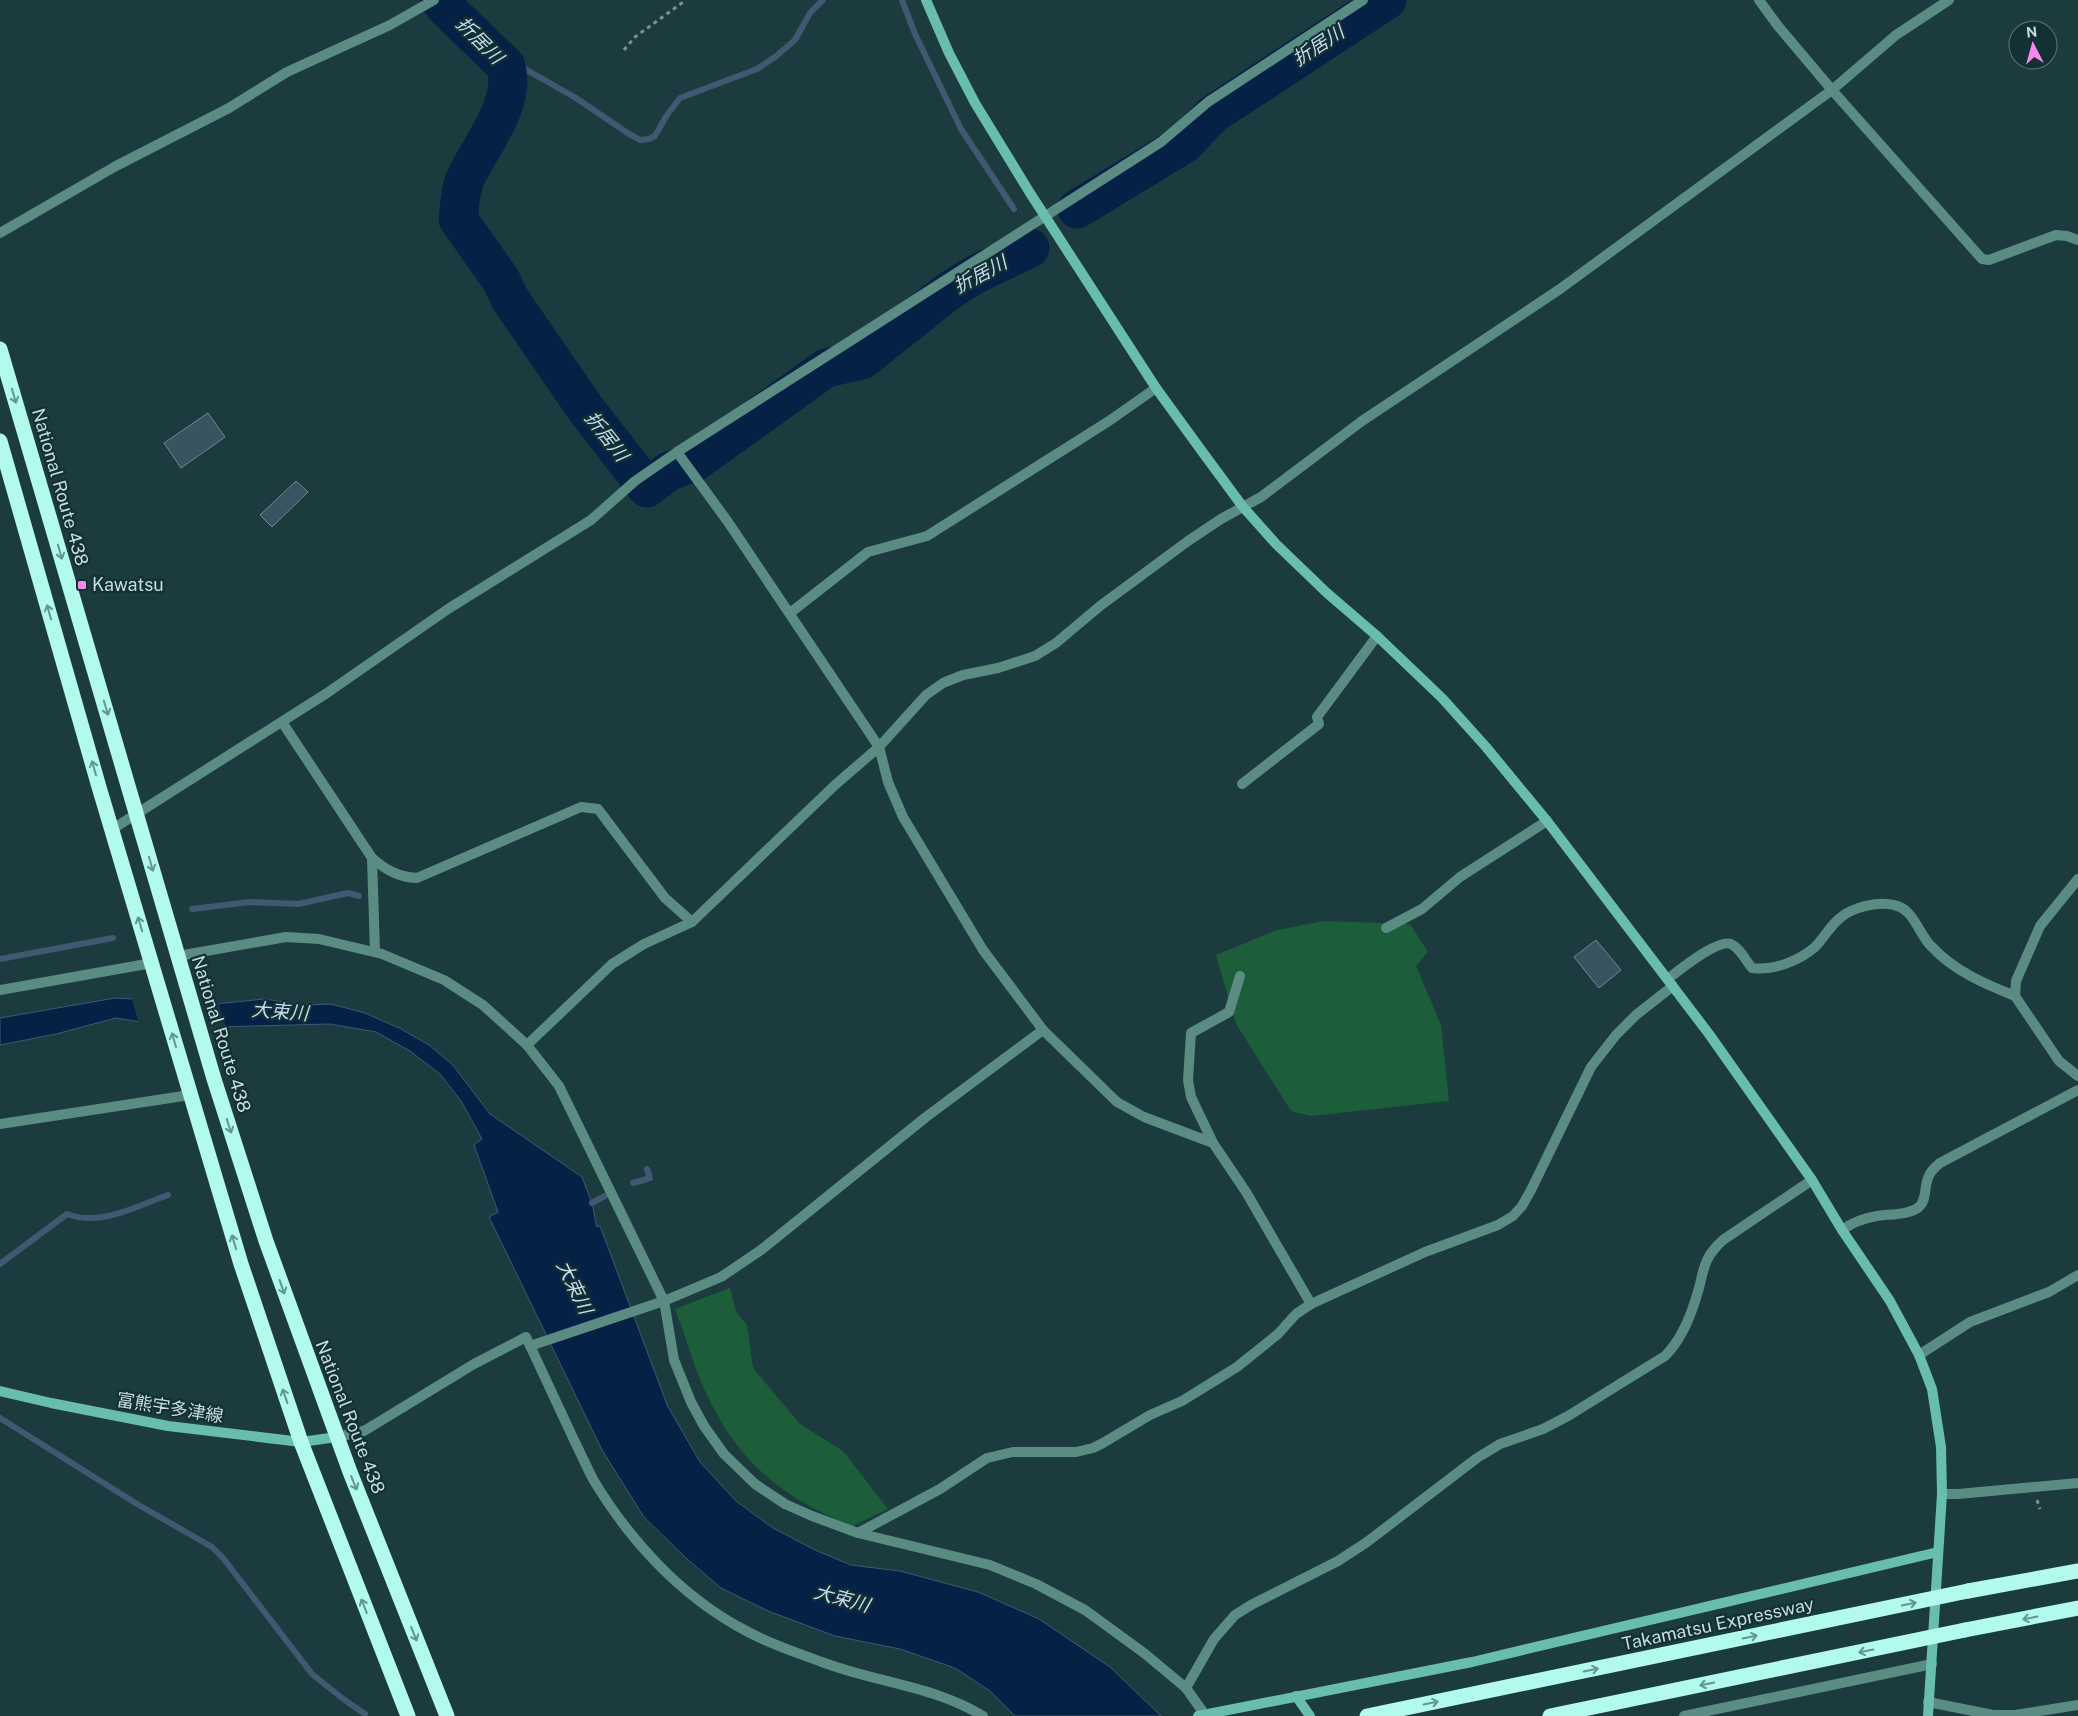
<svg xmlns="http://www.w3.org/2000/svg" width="2078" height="1716" viewBox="0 0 2078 1716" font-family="'Public Sans','Noto Sans JP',sans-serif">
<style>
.green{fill:#1c5e3a}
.water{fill:#052246;stroke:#405973}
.pier{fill:#1c3b3f}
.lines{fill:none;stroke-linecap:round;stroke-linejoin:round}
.stream{stroke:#405973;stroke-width:6}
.river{stroke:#052246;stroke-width:39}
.building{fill:#3a5360;stroke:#6d8896}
.path{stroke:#7b9295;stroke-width:3;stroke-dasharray:4 4;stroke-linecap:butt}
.lane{stroke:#5a8c83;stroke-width:10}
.street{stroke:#5a8c83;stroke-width:10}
.secondary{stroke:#69bdae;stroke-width:10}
.highway{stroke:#b1faec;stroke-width:15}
.highway-bridge{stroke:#b1faec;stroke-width:15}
.oneway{stroke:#629690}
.poi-dot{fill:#f788ec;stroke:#123135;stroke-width:2}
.labels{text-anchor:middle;stroke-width:4.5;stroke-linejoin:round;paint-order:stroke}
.street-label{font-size:18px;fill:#c9dadc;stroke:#123135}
.poi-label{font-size:18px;fill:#c9dadc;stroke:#123135;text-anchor:start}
.water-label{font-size:19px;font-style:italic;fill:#c9d8eb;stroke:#123135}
</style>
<rect width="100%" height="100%" fill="#1c3b3f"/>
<g class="green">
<polygon points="1324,921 1410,924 1428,952 1416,966 1441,1025 1449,1101 1311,1116 1291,1111 1236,1024 1216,955 1277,930"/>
<path d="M730,1288L736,1312L747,1325L753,1368L800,1424L843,1451L888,1509L852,1526C783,1498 739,1463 707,1395C694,1368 686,1337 675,1309Z"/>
</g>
<g class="water">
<polygon points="433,0 449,0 483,38 474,43"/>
<polygon points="115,998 216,1004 264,999 305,1005 331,1004 365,1013 401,1029 429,1045 452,1064 490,1114 582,1177 592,1203 597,1227 600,1226 668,1407 700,1462 736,1501 773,1528 815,1550 851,1565 900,1571 978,1592 1039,1619 1110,1667 1161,1716 1015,1716 990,1691 955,1668 900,1649 835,1636 768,1611 721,1588 686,1558 644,1517 602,1450 489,1217 498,1212 474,1145 482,1139 461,1101 440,1074 410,1051 376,1032 330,1024 177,1028 116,1018 56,1034 0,1045 0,1018"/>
</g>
<polygon class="pier" points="131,996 218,1001 226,1029 176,1030 139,1024"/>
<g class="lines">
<g class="stream">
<polyline points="902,0 915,34 961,129 1014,209"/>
<polyline points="506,66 525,69 576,98 629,134 640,140 649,139 655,136 667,115 680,98 757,69 775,57 795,40 810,13 823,0"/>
<polyline points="192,909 250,902 298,904 348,893 359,896"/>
<polyline points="0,959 113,938"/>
<polyline points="633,1183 650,1178 647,1169"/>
<polyline points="592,1203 605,1196"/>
<path d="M0,1264L67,1214C100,1227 137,1206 168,1195"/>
<polyline points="0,1418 137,1504 212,1547 223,1558 312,1674 342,1698 365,1714"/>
</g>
<g class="river">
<path d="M440,0L445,7L506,66C516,105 482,143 466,177C460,189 460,205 458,219L501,280L510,299L585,408L647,488L669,471L695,462L826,368L862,360L950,290L976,274L1030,248"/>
<polyline points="1077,209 1184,144 1213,114 1387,0"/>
</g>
</g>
<g class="building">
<polygon points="208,413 225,437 181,468 164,443"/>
<polygon points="296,481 308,492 272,527 260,515"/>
<polygon points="1596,940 1621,970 1599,988 1574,957"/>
</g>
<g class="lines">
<g class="path">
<polyline points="624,50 635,37 686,0"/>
<polyline points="2037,1500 2040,1509"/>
</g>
<g class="lane">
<polyline points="790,613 868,552 927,536 1109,421 1156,388"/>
<polyline points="1242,784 1319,724 1317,717 1377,636"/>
<polyline points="1386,928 1422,909 1460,877 1547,821"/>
<polyline points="178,956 286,937 319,939 382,954 444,980 483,1005 527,1045 559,1086 664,1301 674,1360 691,1402 704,1426 724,1454 755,1484 785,1504 812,1516 858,1533 990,1565 1036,1584 1085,1610 1144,1653 1186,1688 1205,1715"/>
<path d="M1668,979C1679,970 1718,939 1731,944C1740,948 1746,961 1752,968C1773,971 1799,961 1815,947C1824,938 1830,926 1840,918C1852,907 1879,901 1894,905C1914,909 1918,933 1931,946C1954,971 1985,984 2015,996"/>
<polyline points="0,990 152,963"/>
<polyline points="0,1124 190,1095"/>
<polyline points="1213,1143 1191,1097 1188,1080 1191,1033 1229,1012 1240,976"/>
<polyline points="1919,1355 1970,1322 2049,1292 2078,1275"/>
<path d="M1186,1688L1214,1639L1235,1615L1251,1605L1338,1561L1367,1542L1477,1458L1500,1444L1543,1429L1568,1416L1665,1356C1680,1341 1690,1318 1696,1298C1705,1272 1700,1261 1723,1240L1812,1180"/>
</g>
<g class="street">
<polyline points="1759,0 1778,26 1832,90 1982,259 1989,260 2056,235 2067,236 2078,240"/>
<polyline points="0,233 116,166 229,108 287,72 390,25 434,0"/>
<polyline points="677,452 728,522 879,747 888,782 903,817 983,950 1043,1030 1117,1102 1144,1117 1213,1143 1246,1192 1311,1304"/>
<path d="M282,722L372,858C386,870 398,877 417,878L581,807L598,809L665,898L692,922"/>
<polyline points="111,830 327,693 448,609 591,520 635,481 677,452 1161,142 1208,102 1363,0"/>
<polyline points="372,858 375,952"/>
<polyline points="2078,879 2040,926 2016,981 2015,996 2059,1061 2078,1076"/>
<polyline points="527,1045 612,964 644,944 692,922 835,785 879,747 926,695 943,683 963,675 998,668 1035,656 1056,643 1100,606 1188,541 1221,519 1261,497 1362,421 1560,289 1832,90 1896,35 1949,0"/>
<path d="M1842,1230C1853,1222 1864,1218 1877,1216C1890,1214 1909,1215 1919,1207C1927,1200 1924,1187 1928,1178C1930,1172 1935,1167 1940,1163L2078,1090"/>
<polyline points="530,1346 664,1301 721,1277 761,1250 926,1117 1043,1030"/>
<path d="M337,1437L364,1431L474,1364L526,1337C542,1372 558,1406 574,1440C581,1454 587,1468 594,1481C629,1539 679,1594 739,1627C765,1642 794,1652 822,1662C877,1683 931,1685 983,1716"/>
<polyline points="1942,1494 1958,1494 2078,1483"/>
<polyline points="858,1533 940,1489 987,1458 1013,1452 1076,1452 1093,1448 1103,1443 1150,1415 1182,1401 1237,1367 1278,1334 1296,1314 1311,1304 1425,1252 1498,1225 1513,1216 1522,1206 1531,1190 1591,1067 1616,1035 1636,1015 1673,986"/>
<polyline points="1928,1702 1993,1715 2015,1715 2078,1705"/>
<polyline points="1684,1716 1932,1664"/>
</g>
<g class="secondary">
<polyline points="926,0 949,53 975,103 1030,193 1156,388 1201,450 1243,507 1276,544 1327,593 1377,636 1442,698 1486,747 1547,821 1709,1034 1812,1180 1842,1230 1890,1301 1919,1355 1932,1389 1941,1447 1942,1494 1928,1716"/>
<polyline points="0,1391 51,1403 168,1426 301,1442 337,1437"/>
<polyline points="1296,1696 1310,1716"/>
<polyline points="1198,1716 1472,1662 1938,1552"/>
</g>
<g class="highway">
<polyline points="0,349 214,1079 266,1241 350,1472 447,1716"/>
<polyline points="0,441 99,787 241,1264 301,1442 408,1716"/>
<polyline points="1968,1591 2078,1571"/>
<polyline points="1965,1630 2078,1608"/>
</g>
<g class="highway-bridge">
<polyline points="1367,1716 1968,1591"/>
<polyline points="1550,1716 1965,1630"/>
</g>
</g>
<defs><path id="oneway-shaft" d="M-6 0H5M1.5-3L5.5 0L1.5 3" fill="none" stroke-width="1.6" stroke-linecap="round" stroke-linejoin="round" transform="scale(1.25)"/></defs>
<g class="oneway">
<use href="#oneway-shaft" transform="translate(14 396) rotate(74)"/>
<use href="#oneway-shaft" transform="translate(60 552) rotate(74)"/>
<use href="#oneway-shaft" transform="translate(49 612) rotate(-106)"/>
<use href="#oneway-shaft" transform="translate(106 708) rotate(73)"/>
<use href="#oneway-shaft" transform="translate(94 768) rotate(-106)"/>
<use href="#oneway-shaft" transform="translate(151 864) rotate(74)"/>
<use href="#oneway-shaft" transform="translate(140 924) rotate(-107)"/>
<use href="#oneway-shaft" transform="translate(174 1040) rotate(-106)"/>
<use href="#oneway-shaft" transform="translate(229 1126) rotate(72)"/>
<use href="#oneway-shaft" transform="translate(234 1242) rotate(-107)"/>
<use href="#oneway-shaft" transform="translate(282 1287) rotate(71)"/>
<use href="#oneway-shaft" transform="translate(285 1396) rotate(-109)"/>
<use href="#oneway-shaft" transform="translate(354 1483) rotate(68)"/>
<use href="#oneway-shaft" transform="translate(1909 1604) rotate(-12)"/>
<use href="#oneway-shaft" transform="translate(364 1606) rotate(-112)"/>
<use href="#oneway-shaft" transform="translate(2030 1618) rotate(169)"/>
<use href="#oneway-shaft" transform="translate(414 1634) rotate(68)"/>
<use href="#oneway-shaft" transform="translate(1750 1637) rotate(-12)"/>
<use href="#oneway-shaft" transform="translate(1866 1651) rotate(168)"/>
<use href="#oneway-shaft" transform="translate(1591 1670) rotate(-12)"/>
<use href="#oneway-shaft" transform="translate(1707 1684) rotate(168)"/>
<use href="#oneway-shaft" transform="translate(1431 1703) rotate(-12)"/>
</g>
<rect class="poi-dot" x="77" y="580" width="10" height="10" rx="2.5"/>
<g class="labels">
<g class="street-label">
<text transform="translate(60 487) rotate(74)" y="6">National Route 438</text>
<text transform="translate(221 1034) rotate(73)" y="6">National Route 438</text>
<text transform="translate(170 1408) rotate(9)" y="6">富熊宇多津線</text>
<text transform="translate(350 1417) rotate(69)" y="6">National Route 438</text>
<text transform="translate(1718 1624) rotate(-12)" y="6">Takamatsu Expressway</text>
</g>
<g class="poi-label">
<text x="92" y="591">Kawatsu</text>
</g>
<g class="water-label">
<text transform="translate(480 40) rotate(45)" y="7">折居川</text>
<text transform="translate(1318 45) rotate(-33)" y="7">折居川</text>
<text transform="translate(980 274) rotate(-28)" y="7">折居川</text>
<text transform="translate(607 436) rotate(52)" y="7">折居川</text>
<text transform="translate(280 1011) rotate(4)" y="7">大束川</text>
<text transform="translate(575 1287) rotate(64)" y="7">大束川</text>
<text transform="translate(842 1598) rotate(15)" y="7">大束川</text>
</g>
</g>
<g transform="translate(2033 45) rotate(354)"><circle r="24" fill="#123135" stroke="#5b7578"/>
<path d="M0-4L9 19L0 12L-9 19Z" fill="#f788ec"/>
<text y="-8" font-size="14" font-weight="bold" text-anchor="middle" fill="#c9dadc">N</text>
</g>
</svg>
